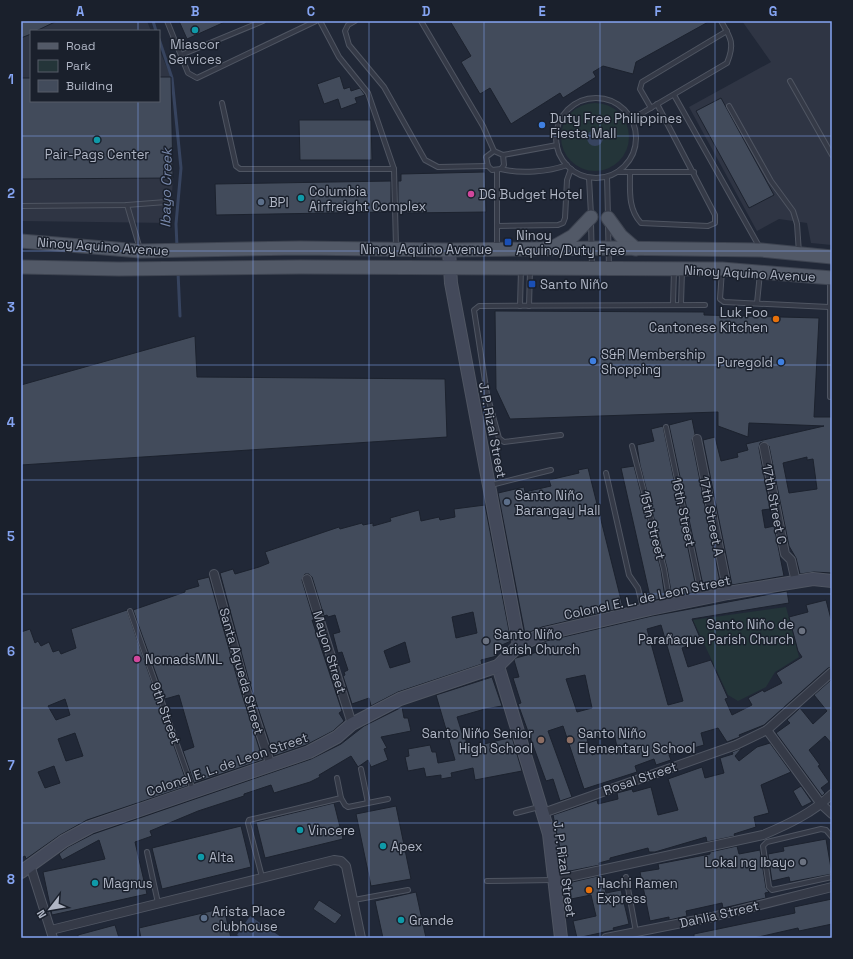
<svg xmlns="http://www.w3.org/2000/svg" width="853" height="959" viewBox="0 0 853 959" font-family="'Space Grotesk',sans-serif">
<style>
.airport{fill:#2f3544}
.green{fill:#243539}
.water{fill:#37445f}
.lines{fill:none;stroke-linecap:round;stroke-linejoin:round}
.stream{stroke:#37445f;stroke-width:3}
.building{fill:#424b5b;stroke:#1c222e;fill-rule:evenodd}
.lane-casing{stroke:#4f5562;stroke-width:6}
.street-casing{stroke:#4f5562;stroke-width:10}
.secondary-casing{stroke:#4f5562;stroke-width:14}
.primary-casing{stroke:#3e4451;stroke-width:15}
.lane{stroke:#353a47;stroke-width:4}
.street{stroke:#353a47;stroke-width:8}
.secondary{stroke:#43495a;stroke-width:12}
.primary{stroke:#525967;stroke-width:13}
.grid{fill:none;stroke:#85a4f2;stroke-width:1;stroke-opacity:0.55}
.culture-dot{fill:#0f9aa8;stroke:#1a202c;stroke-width:1.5}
.shop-dot{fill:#3f7fe0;stroke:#1a202c;stroke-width:1.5}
.hotel-dot{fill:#d1479c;stroke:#1a202c;stroke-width:1.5}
.service-dot{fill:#5c6f8a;stroke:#1a202c;stroke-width:1.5}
.transit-dot{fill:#1a4fb4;stroke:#1a202c;stroke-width:1.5}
.food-dot{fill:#e8710a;stroke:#1a202c;stroke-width:1.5}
.worship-dot{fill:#6b7280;stroke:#1a202c;stroke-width:1.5}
.education-dot{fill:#8d6e63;stroke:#1a202c;stroke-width:1.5}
.labels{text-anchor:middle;stroke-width:3;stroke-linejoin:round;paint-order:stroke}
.poi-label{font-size:13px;fill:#afb5c4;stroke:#1a202c;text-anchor:start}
.street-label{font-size:13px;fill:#afb5c4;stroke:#1a202c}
.water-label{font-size:14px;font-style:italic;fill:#7888ab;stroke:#1a202c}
.neatline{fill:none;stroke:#85a4f2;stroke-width:1.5}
.grid-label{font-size:13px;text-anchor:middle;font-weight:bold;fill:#85a4f2}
</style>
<rect width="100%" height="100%" fill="#212837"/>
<g class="airport">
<polygon points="21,21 147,21 151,31 31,31 31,101 159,101 159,49 171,77 173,178 170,223 21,221"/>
<polygon points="742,21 832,21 832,245 811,243 807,223 779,219 757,231 689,107 771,62"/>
</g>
<g class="green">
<circle cx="595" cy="137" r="34"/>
<polygon points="786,607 799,657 775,672 766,687 738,701 728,695 693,620"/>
</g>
<g class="water">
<circle cx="595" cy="138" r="8"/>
<polygon points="250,916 281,937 280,938 242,938 237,935"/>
</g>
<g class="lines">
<g class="stream">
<polyline points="153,21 156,31"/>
<polyline points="159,39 172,78 181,168 176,224 177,247"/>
<polyline points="178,272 180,316"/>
</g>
</g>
<g class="building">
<polygon points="21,21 57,21 36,31 31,31 31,34 21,38"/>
<polygon points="179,21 227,21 187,39"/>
<polygon points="450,21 710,21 636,62 633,74 603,66 593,72 596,77 563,98 560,93 511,124 490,88 480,94 461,62 471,56"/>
<polygon points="340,76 344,89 350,87 351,91 360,88 365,95 355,98 357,103 341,109 338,99 324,104 317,84"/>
<polygon points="159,77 171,77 173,178 21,179 21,78 31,78 31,101 159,101"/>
<polygon points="721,98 774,195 749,208 696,111"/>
<polygon points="299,120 371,120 372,160 300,160"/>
<polygon points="485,172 486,212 407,213 407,205 398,206 398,181 401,181 401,174"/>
<polygon points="391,181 391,206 387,206 387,212 216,215 215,184"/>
<path d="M495,311L704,312V315L819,318L814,417H832V573L814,572L800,574L796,558L789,546L769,446L763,442L760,443L759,448L770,509L762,510L765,528L774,526L784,576L732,585L703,440L715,437L721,461L738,457L737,453L748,450L746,444L824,426L749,423L748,437L718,426V412L510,419L496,389ZM807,457V460L813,459L817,489L789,493L783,463Z"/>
<polygon points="195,336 197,377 445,379 447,437 21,465 21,385"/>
<polygon points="692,419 695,434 692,440 721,587 704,590 669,425"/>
<polygon points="663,426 697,592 672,597 667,568 640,465 637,445 654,441 651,429"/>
<polygon points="634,466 661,570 665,598 651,601 621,468"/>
<polygon points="588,468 623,608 542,627 525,634 498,493 524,487 525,492 551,486 549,480 579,473 578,470"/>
<path d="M485,505L511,641L495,648L497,656L481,660L482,664L398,692L371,706L369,698L352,704L343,676L345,675L344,672L348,670L342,652L338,653L333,634L340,632L335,615L328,617L327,615L324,616L312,577L309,574H305L302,580L314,620H312L342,711L339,713L344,721L333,731L306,745L274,756L249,681L220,573L233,569L235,574L259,567L269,563L265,552L339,527L340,529L362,523L363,525L373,523V526L391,521L390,518L419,510L421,521L439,517L440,520L455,517L454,509ZM473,612L477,633L456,638L452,617ZM405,642L410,662L390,668L384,651Z"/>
<polygon points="209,577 239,685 263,760 194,783 183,751 194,747 179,695 165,699 133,610 185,592 185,590 199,586 197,580"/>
<path d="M787,591L789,603L692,619L701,640L682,648L688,667L711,660L728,698L725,699L732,715L752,705L748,698L763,690L764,692L782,683L776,673L802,657L798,651L789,617L808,612L806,605L826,600L832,623V667L828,668L764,725L739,735L740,737L727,742L718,728L701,733L704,745L669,755L671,760L656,765L654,759L635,766L637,772L584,789L563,726L548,731L572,797L560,801L553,779L546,781L518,704L521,703L513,678L519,677L514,660L516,658L541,651L539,644L546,641L652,616ZM661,625L683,701L668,705L647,629ZM585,675L592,708L577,712L566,679ZM614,733L617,747L592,755L587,739Z"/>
<path d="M127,610L188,786L87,820L60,835L26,859L25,856L21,858V632L30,629L35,643L38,641L41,646L49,642L53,652L59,650L61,654L76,648L71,629ZM65,699L70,715L56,720L48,706ZM75,733L83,756L66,761L58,739ZM54,766L60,783L45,788L38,772Z"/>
<polygon points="492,677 502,706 485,709 457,717 462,733 464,733 468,748 512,737 522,771 475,780 473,768 451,773 452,777 441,779 441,775 426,777 424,768 408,771 405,757 409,756 408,749 430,745 432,752 436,752 438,763 455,760 436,695"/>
<polygon points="832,679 832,744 825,736 809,750 820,765 818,766 829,782 821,788 825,793 822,796 776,733 790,723 787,720 800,708 813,724 827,711 814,695"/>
<polygon points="402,707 404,718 408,718 411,731 381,737 387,748 384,749 388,760 371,767 368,760 358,767 351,756 319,775 320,777 310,782 274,793 271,785 244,794 244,796 198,811 150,831 152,836 135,842 147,894 52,915 43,872 105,859 99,840 62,860 59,854 68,847 93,834 311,759 341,744 364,726"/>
<polygon points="770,743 791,772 761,785 769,813 754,817 756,827 734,834 735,836 707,842 706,837 655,852 649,852 648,848 610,858 610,860 599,863 600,865 565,872 553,815 597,800 598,804 618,799 617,793 632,789 633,792 651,787 658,815 678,810 668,779 702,767 705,778 724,773 720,758 733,754 732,752 742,748 735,756 739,761 757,747"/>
<polygon points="801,786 812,802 802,807 793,791"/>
<polygon points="334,803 343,839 265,858 256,822"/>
<polygon points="396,806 411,879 371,886 356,814"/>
<polygon points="241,826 251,867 162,889 152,848"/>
<polygon points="826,839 832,874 790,882 789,877 772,881 768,854 784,851 783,847"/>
<polygon points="737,846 739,854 760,850 766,888 769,892 765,893 766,898 723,908 722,903 686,911 687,916 669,920 669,917 650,921 640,872 659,869 658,864 710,854 710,852"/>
<polygon points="602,875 606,893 621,890 629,924 613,928 614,930 577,938 573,921 596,916 591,895 571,899 568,883"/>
<polygon points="416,892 426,938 383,938 375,901"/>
<polygon points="832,899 832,924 799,931 798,928 754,938 694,938 694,934 795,913 794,907"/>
<polygon points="319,900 342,915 335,924 313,909"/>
<polygon points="224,908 231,938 141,938 139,928"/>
<polygon points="115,925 119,938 78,938 78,935"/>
</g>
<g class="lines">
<g class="lane-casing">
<g id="lane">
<polyline points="167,21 188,73 197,78 316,21"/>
<polyline points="320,21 339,57 368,93 394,169 396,247"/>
<polyline points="355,21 348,25 345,31 349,45 384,87 425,160 438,167 488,166"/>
<polyline points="421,21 483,126 494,151"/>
<polyline points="181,55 263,21"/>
<polyline points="790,81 832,155"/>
<polyline points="674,95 760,248"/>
<circle cx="596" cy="138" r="40"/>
<polyline points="222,103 236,166 240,169 394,169"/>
<polyline points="729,106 771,181 793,211 797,224 799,253"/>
<polyline points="651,108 640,89 642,82 727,31"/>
<path d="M632,119L727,63C735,44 731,38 721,21"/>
<polyline points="503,155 504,165 501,169 492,170 488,166 486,157 494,151 503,155 557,145"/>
<path d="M501,169C521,174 548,172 567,165"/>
<polyline points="497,170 497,248"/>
<polyline points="618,172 694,172"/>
<path d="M630,173C630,191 628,209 641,223L708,226L715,223V215L657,104"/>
<polyline points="607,177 608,217"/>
<polyline points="589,178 591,215"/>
<polyline points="127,205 140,249"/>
<polyline points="21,206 127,205 166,202"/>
<polyline points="591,222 592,267"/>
<polyline points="608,225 609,267"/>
<polyline points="497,226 558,225 563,223 565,218 567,180 571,169"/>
<polyline points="722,270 720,299 724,302 829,307"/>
<polyline points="757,303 760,273"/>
<polyline points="681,304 682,271"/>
<polyline points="673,305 674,270"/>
<polyline points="520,306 521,269"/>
<polyline points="529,306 530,270"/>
<polyline points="830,397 830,279"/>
<polyline points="666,427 702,598"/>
<polyline points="561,435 504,442 499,438 487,394 474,310 479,306 705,305"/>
<polyline points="632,446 664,569 670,604"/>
<polyline points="606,473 629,575 638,588 643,608"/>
<polyline points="491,485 551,470"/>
<polyline points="130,611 193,790"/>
<polyline points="361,769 368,803"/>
<polyline points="337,778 341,798"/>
<polyline points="516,813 539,807"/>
<polyline points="832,837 826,830 821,829 767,842 763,846 769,887 772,890 832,877"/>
<polyline points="147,852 158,903"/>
<polyline points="262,877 248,823 249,820 341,798 345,805 348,807 388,799"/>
<polyline points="626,877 636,932"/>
<polyline points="487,881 553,880"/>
<polyline points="354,900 408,890"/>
</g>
</g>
<g class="street-casing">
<g id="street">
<polyline points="697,439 728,593"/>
<polyline points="764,447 785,554 791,560 796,582"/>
<polyline points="214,574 244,683 271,766"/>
<polyline points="307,579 352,724"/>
<polyline points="767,730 821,804 832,814"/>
<polyline points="543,813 736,745 767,730 832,672"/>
<polyline points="30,865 53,938"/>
<path d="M555,880L763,835C789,824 812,813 832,794"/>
<polyline points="51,930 334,860 341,861 346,866 361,938"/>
<polyline points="606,938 712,917 832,887"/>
</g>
</g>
<g class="secondary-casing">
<g id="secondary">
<polyline points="449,250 451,283 519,645"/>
<polyline points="498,666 549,834 561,938"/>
<polyline points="21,872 64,841 90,827 309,752 337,737 352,724 400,699 498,666 519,645 544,634 650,609 728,593 813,579 832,581"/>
</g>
</g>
<g class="primary-casing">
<g id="primary">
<polyline points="608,218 621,236 636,249"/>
<polyline points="21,241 140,251 300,248 449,250 609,248 761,250 832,257"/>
<polyline points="552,248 573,236 591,217"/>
<polyline points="21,267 119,269 300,267 722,269 832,278"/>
</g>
</g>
<use href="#lane" class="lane"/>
<use href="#street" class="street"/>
<use href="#secondary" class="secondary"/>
<use href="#primary" class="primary"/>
</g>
<path class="grid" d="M138,21V31M253,21V938M369,21V938M484,21V938M600,21V938M715,21V938M138,101V938M21,136H832M21,251H832M21,365H832M21,480H832M21,594H832M21,708H832M21,823H832"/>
<g class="culture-dot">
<circle cx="195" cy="30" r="4"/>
<circle cx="97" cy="140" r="4"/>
<circle cx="301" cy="198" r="4"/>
<circle cx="300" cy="830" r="4"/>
<circle cx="383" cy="846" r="4"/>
<circle cx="201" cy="857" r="4"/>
<circle cx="95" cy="883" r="4"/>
<circle cx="401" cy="920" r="4"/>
</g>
<g class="shop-dot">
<circle cx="542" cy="125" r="4"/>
<circle cx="593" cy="361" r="4"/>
<circle cx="781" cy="362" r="4"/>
</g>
<g class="hotel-dot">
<circle cx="471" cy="194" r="4"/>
<circle cx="137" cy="659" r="4"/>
</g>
<g class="service-dot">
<circle cx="261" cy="202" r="4"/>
<circle cx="507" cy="502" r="4"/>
<circle cx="204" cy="918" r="4"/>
</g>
<g class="transit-dot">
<rect x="504" y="238" width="8" height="8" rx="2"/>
<rect x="528" y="280" width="8" height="8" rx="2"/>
</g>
<g class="food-dot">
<circle cx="776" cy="319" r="4"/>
<circle cx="589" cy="890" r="4"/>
</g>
<g class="worship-dot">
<circle cx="802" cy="631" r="4"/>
<circle cx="486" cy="641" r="4"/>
<circle cx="803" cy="862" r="4"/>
</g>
<g class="education-dot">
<circle cx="541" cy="740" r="4"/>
<circle cx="570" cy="740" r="4"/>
</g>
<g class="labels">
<g class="poi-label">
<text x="195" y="49" text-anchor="middle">Miascor<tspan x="195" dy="15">Services</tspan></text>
<text x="550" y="123">Duty Free Philippines<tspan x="550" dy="15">Fiesta Mall</tspan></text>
<text x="97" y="159" text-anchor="middle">Pair-Pags Center</text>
<text x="309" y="196">Columbia<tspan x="309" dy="15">Airfreight Complex</tspan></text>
<text x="479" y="199">DG Budget Hotel</text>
<text x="269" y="207">BPI</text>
<text x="516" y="240">Ninoy<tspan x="516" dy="15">Aquino/Duty Free</tspan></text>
<text x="540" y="289">Santo Niño</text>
<text x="768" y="317" text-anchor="end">Luk Foo<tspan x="768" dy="15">Cantonese Kitchen</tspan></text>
<text x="601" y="359">S&amp;R Membership<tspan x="601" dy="15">Shopping</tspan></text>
<text x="773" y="367" text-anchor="end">Puregold</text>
<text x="515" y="500">Santo Niño<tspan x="515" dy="15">Barangay Hall</tspan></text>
<text x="794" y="629" text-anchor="end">Santo Niño de<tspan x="794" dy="15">Parañaque Parish Church</tspan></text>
<text x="494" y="639">Santo Niño<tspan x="494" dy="15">Parish Church</tspan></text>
<text x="145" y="664">NomadsMNL</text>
<text x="533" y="738" text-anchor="end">Santo Niño Senior<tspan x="533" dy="15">High School</tspan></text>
<text x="578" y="738">Santo Niño<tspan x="578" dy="15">Elementary School</tspan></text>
<text x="308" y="835">Vincere</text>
<text x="391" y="851">Apex</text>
<text x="209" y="862">Alta</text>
<text x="795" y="867" text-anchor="end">Lokal ng Ibayo</text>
<text x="103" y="888">Magnus</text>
<text x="597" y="888">Hachi Ramen<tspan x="597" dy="15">Express</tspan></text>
<text x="212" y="916">Arista Place<tspan x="212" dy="15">clubhouse</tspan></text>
<text x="409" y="925">Grande</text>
</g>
<g class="street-label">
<text transform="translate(103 246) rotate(4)" y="5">Ninoy Aquino Avenue</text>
<text x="426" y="254">Ninoy Aquino Avenue</text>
<text transform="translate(750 273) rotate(3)" y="5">Ninoy Aquino Avenue</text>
<text transform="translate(493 430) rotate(79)" y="5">J. P. Rizal Street</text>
<text transform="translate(775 504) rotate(79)" y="5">17th Street C</text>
<text transform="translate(684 512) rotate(78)" y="5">16th Street</text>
<text transform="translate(712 516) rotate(79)" y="5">17th Street A</text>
<text transform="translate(653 525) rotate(76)" y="5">15th Street</text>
<text transform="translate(647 597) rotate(-12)" y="5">Colonel E. L. de Leon Street</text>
<text transform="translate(330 652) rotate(73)" y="5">Mayon Street</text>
<text transform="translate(242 671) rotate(74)" y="5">Santa Agueda Street</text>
<text transform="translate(166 713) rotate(70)" y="5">9th Street</text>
<text transform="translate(227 764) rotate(-19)" y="5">Colonel E. L. de Leon Street</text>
<text transform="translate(640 778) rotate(-19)" y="5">Rosal Street</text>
<text transform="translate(565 869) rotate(82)" y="5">J. P. Rizal Street</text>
<text transform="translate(719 914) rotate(-13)" y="5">Dahlia Street</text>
</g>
<g class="water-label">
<text transform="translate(166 188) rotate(-89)" y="5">Ibayo Creek</text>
</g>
</g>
<rect width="853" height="959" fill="none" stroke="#1a202c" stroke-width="44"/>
<rect x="30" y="30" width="130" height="72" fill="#1a202c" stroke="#565c69"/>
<rect x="38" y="43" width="20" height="6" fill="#525967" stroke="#565c69"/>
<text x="66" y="50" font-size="12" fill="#afb5c4">Road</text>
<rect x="38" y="60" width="20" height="12" fill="#243539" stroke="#565c69"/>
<text x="66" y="70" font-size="12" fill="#afb5c4">Park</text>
<rect x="38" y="80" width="20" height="12" fill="#424b5b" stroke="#565c69"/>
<text x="66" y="90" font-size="12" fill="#afb5c4">Building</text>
<g transform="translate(50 909) rotate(239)" stroke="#1a202c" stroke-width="3" paint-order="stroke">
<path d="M0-3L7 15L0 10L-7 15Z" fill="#afb5c4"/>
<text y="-6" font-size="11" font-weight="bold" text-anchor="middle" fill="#afb5c4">N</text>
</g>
<rect x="22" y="22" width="809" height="915" class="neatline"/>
<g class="grid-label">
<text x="80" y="16">A</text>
<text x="195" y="16">B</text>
<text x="311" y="16">C</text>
<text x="426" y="16">D</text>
<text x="542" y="16">E</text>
<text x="658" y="16">F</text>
<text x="773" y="16">G</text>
<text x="11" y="84">1</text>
<text x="11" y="198">2</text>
<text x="11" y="312">3</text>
<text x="11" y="427">4</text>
<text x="11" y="541">5</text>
<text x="11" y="656">6</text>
<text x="11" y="770">7</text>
<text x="11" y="884">8</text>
</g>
</svg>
